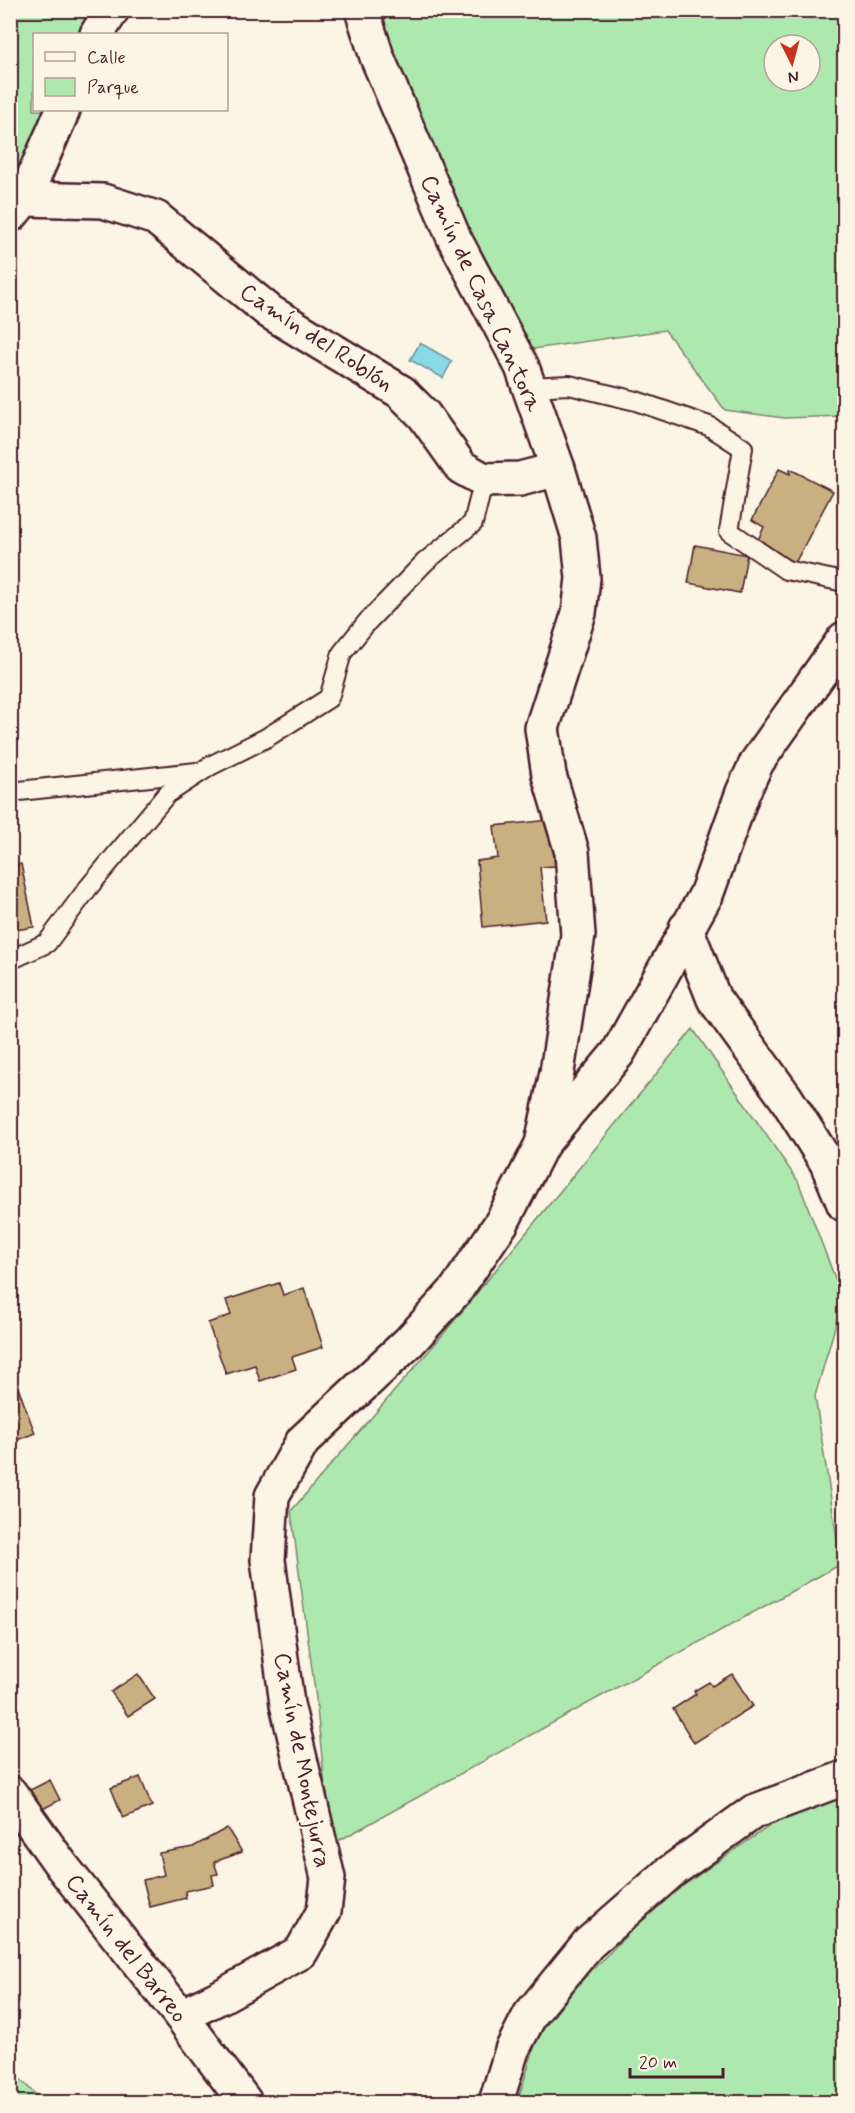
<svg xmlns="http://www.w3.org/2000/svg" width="855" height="2113" viewBox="0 0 855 2113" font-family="Mynerve,sans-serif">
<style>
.green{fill:#ade9ae;stroke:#7c846c;stroke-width:1.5;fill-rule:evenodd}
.water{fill:#8ad9e7;stroke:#708f9c;stroke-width:1.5}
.building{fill:#c9b080;stroke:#4a1f2b;stroke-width:1.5}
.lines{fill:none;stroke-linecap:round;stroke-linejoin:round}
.service-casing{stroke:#4a1f2b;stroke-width:22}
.minor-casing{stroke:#4a1f2b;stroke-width:38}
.service{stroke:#fcf5e5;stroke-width:18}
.minor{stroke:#fcf5e5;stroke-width:33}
.labels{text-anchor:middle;stroke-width:4.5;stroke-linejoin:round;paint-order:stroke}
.street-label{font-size:24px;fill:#4a1f2b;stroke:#fcf5e5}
</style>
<rect width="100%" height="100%" fill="#fcf5e5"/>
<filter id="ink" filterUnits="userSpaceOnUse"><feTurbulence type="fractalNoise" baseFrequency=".0167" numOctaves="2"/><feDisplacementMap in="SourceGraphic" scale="12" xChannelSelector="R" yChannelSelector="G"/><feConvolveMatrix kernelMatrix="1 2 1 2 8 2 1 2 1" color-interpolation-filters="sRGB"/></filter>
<g filter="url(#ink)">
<g class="green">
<polygon points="11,11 91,11 78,34 34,34 34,110 45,110 11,189"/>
<path d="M374,11H844V416L784,418L725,410L665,330L526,350L463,232ZM774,45H810V81H774Z"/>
<polygon points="693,1029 798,1181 843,1299 815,1396 841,1564 331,1845 316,1699 291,1511 440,1338"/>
<polygon points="844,1792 844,2102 517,2102 538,2036 581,1981 662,1900 800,1805"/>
<polygon points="11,2070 43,2102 11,2102"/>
</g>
<polygon class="water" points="420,343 452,361 443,378 410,360"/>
<g class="building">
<polygon points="779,469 790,474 790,469 833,491 795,563 757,542 764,527 752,520"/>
<polygon points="695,545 747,555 740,593 688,583"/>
<polygon points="550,820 555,866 540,867 546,920 483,927 477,861 498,858 494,826"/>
<polygon points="21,864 34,927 10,931 10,866"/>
<polygon points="279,1283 283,1295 304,1288 323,1347 292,1357 296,1369 260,1381 255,1365 226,1374 208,1323 231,1315 226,1300"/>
<polygon points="13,1374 35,1433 10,1443 10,1375"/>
<polygon points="138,1674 155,1699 128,1716 111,1692"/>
<polygon points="732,1674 753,1706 694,1743 673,1709 696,1694 694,1691 709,1682 712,1686"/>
<polygon points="140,1777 152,1806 123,1818 111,1788"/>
<polygon points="50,1780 60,1800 39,1811 28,1791"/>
<polygon points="227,1828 242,1852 214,1862 218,1874 212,1875 214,1885 185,1891 186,1898 150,1907 143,1880 164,1875 159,1853 193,1847"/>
</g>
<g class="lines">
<g class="service-casing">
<g id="service">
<polyline points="529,387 569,385 636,401 709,426 743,448 729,531 786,570 844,582"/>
<polyline points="10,792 197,772"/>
<polyline points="10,960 47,943 88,888 167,794 210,766 266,738 329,698 342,653 368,621 425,562 473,523 484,480"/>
</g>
</g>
<g class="minor-casing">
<g id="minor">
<polyline points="362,10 377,57 454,238 522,367 558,469 579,538 583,578 579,613 542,728 549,775 572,852 578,935 557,1072 543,1139"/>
<polyline points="97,34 112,10"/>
<polyline points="24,199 103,201 156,218 270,312 401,392 424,415 461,467 484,480 520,479 558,469"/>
<polyline points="12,214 24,199 63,110"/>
<polyline points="686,928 714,999 786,1098 827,1163 844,1204"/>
<polyline points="10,1793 62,1866 181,2016 245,2102"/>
<polyline points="181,2016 222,1996 301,1952 324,1911 328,1878 287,1704 268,1560 272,1496 303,1441 409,1342 456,1290 502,1222 542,1144 618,1053 706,895 743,792 757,762 844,639"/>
<polyline points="496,2102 512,2050 530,2015 588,1944 669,1873 753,1812 844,1778"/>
</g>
</g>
<use href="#service" class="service"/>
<use href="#minor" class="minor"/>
</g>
</g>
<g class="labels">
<g class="street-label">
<text transform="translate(482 293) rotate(65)" y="8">Camín de Casa Cantora</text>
<text transform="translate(317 337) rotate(33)" y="8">Camín del Roblón</text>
<text transform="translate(303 1760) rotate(79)" y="8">Camín de Montejurra</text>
<text transform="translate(127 1948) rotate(52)" y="8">Camín del Barreo</text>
</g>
</g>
<rect width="855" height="2113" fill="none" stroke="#fcf5e5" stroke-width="36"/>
<rect x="18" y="18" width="819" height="2077" fill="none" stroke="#4a1f2b" stroke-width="2" filter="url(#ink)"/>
<rect x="33" y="33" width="195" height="78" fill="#fcf5e5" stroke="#b59f9b" stroke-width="1.5"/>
<rect x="45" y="52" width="30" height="9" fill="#fcf5e5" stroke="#b59f9b" stroke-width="1.5"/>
<text x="87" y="63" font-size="18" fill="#4a1f2b">Calle</text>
<rect x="45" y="78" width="30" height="18" fill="#ade9ae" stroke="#b59f9b" stroke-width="1.5"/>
<text x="87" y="93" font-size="18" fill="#4a1f2b">Parque</text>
<g transform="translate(792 63) rotate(174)"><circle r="28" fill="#fcf5e5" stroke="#b59f9b" stroke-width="1.5"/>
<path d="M0-4.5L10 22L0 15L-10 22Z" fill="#c8321e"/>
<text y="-9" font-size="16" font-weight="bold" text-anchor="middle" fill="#4a1f2b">N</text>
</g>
<path d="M630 2068v9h93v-9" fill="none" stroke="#4a1f2b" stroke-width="3"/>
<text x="639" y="2068" font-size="18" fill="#4a1f2b" stroke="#fcf5e5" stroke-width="4.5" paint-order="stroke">20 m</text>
</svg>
